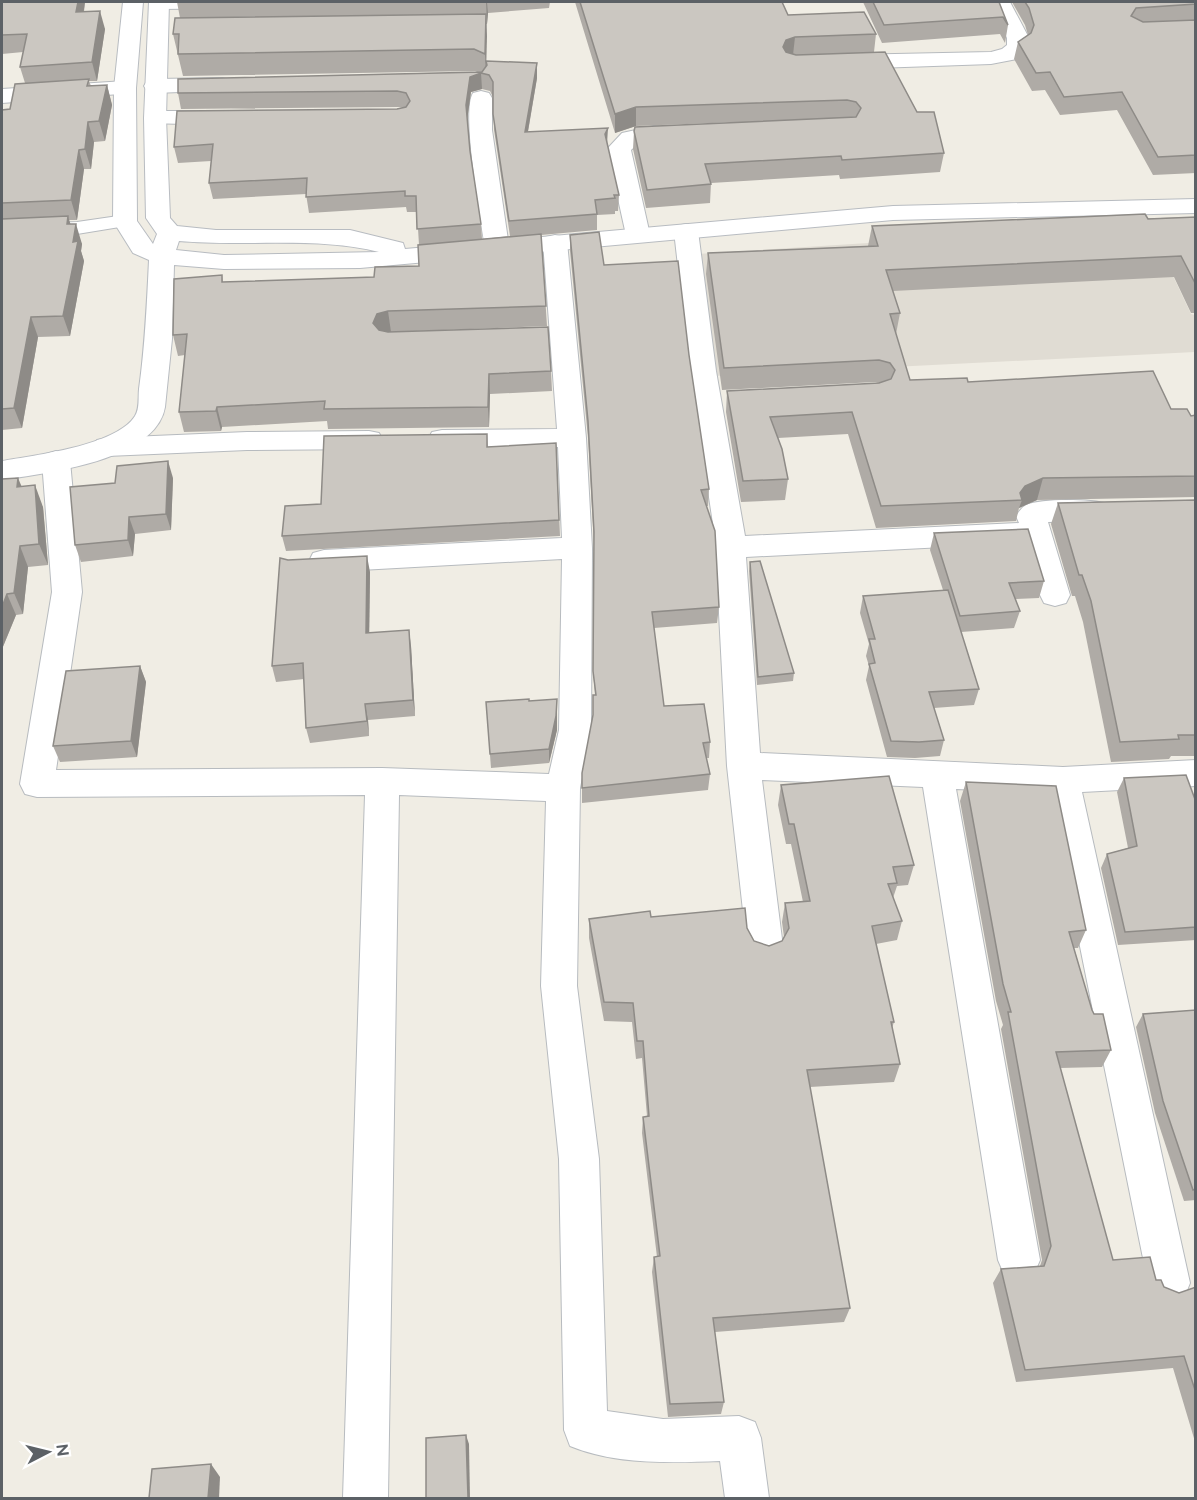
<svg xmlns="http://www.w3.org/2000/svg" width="1197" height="1500" viewBox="0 0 1197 1500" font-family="Raleway,sans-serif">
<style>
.education{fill:#e0dcd3}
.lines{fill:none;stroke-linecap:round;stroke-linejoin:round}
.service-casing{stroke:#b7bbbf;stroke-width:2}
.minor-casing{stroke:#b7bbbf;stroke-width:2}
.secondary-casing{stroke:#b8bcc1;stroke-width:2}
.service{fill:#fff;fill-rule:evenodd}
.minor{fill:#fff;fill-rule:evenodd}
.secondary{fill:#fff;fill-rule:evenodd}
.wall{fill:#afaba6;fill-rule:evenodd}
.shaded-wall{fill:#8e8b87}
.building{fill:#cbc7c1;stroke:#8e8b87;stroke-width:1.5}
</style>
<rect width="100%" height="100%" fill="#f0ede4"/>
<polygon class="education" points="1149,225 1191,314 1195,315 1195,352 714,376 697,254"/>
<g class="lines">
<g class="service-casing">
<polygon id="service" points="125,215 132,217 134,221 132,225 77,234 2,237 2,225 77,222"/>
</g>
<g class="minor-casing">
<g id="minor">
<polygon points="150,2 273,2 270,6 263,8 159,9 152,7"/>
<polygon points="990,2 1010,2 1029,38 1028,47 1017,59 991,64 847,69 839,67 836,62 839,57 847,55 991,52 1002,49 1007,45 1007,38"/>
<polygon points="222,78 230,80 233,85 230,90 155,93 147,91 144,86 147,81 155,79"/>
<polygon points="125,81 133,83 136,88 133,93 2,103 2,89"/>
<path d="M481,91L489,93L492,98V130L509,247L506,252L497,254L488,252L485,247C481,221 461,111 473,93Z"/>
<polygon points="155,111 222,111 230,113 233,118 230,123 222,125 147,123 144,118 147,113"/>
<path d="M654,126L687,128L690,133L687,138C668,143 646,135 631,150L650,235L647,240L638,242L629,240L626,235L607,149L622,133Z"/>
<path d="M686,224L695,226L698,231L716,371L745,536L1019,523L1016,516C1019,512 1021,508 1026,505C1042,498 1091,499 1108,504L1113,511L1108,518L1098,521L1048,522L1070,595L1066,603L1055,606L1044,603L1040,595L1025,543L746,557L760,753L1063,767L1196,760V786L1082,792L1190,1283L1184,1298L1169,1304L1154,1298L1148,1283L1049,793L956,789L1040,1260L1034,1274L1019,1280L1004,1274L998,1260L923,787L762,780L783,947L778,958L765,963L752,958L747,947L727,766L715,537L690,371L674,231L677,226Z"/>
<path d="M555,235L564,237L567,242L586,438L592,548L591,730L580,788L577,986L599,1159L607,1411L663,1419L739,1416L755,1422L761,1438L769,1498H725L720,1461C671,1463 616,1465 570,1446L564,1430L559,1159L541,986L546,801L399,795L388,1498H343L365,795L37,797L25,794L20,784L52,592L42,461L46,454L56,451L66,454L70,461L82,592L56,770L382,768L549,774L559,730L562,559L324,572L313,569L309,561L313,553L324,550L562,538L558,447L442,448L432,446L428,439L432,432L442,430L557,429L543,242L546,237Z"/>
<polygon points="369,431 379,433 383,440 379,447 369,449 247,450 107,456 97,454 93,447 97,440 107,438 247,432"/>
</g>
</g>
<g class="secondary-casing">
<path id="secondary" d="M123,2H143L136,88L137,221L153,244L157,234L146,218L144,118L149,2H169L166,118L170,218L177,226L216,230H350L403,243L405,249L893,206L1196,199V213L893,220L360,268L224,269L174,265L172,339L165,407C156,461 46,473 2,480V461C35,455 116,446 135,416C140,408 138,398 139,389C145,346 147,303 149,260L133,253L113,221L114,88ZM179,241C244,247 316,236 379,252L224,255L176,250Z"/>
</g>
<use href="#service" class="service"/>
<use href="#minor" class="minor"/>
<use href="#secondary" class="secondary"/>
</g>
<g class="wall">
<polygon points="2,2 85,2 84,12 105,29 97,81 89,81 91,86 107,85 112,105 105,141 94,142 91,169 84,169 77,220 69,220 70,224 82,244 81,251 84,261 70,336 38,337 22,428 2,430 2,110 10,109 25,83 20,67 23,52 2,54"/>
<path d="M177,2H550L549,8L488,13L487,24H486V61L537,63V78L528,132L607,144L619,195L618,211H615V214L597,215V230L541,235L547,326L390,332L551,371L552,391L490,394L489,427L328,429L327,421L222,427L221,431L184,432L179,412L185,355L178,356L173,335L222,275L223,282L374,277L419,266V245L417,212H407L406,207L309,213L306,194L213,199L209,183L211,161L178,163L174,147L404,108L399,107L181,109L178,93L477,72L475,71L183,76L173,34L180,18ZM482,89L490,91L493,97L494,130L510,236L482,239L481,224L470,151L467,120L471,92Z"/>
<polygon points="575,2 782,2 788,15 876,34 874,52 917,112 944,153 940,172 840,179 839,175 711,183 710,203 646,208 633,149 634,131 738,122 636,126 615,133"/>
<polygon points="863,2 999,2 1008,25 1005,43 1000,34 882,43"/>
<polygon points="1012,2 1196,2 1196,173 1153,175 1117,110 1060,115 1045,90 1032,91 1014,59 1018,42 1028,35 1025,25"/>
<polygon points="1196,217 1196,313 1191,313 1174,277 893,291 900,313 896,334 910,380 968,382 1171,409 1191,416 1196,415 1196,497 1037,500 1019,508 1016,521 876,528 848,434 778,438 788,479 785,500 741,502 726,412 727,391 878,383 875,382 722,390 706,274 708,253 868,246 872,226"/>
<polygon points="570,235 604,265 689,355 709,489 708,506 706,506 719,607 717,623 654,628 664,706 710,742 709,758 706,758 710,774 708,790 582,803 582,788 593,715 595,695 593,671 594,546 588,438 570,251"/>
<polygon points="487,434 488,447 556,443 560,536 286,551 282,536 321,504"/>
<polygon points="173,478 171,530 135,534 133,556 81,562 75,545"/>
<polygon points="2,479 22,487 43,507 48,565 28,567 23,614 16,615 2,649"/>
<polygon points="1196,500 1196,756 1171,756 1169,759 1111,762 1083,622 1075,596 1072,596 1051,524 1058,503"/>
<polygon points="934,533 1044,581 1039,598 1015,599 1020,611 1014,628 961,632 979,689 974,705 934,708 944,740 940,756 915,758 887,757 866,680 869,666 866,656 869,644 860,613 863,596 943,590 930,550"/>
<polygon points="288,560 370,572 369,633 411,646 415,716 368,720 369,736 310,743 306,728 304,679 276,682 272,666"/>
<polygon points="750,562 794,673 793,681 757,685 749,571"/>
<polygon points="140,666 146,682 137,757 60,762 53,746"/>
<polygon points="529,701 557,713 557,730 549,763 491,768 486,702"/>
<polygon points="1124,778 1196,802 1196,940 1118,945 1101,868 1107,854 1128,848 1117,792"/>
<polygon points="966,782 1086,930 1078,948 1074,948 1092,1010 1111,1050 1102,1067 1060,1068 1113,1260 1156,1280 1164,1287 1179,1293 1193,1288 1196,1285 1196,1445 1173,1368 1016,1382 993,1283 1001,1269 1040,1266 1042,1260 1001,1029 1003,1025 996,1001 960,801"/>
<polygon points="781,785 914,865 908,885 897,886 893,898 902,921 897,940 876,944 894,1022 892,1028 900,1064 894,1082 810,1087 850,1308 844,1322 715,1332 724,1402 721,1414 668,1417 652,1272 654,1257 657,1257 642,1133 643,1117 647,1116 642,1058 636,1059 632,1022 604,1021 589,938 589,919 651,917 747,928 754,941 769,946 782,941 784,937 782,922 785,903 803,902 791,844 786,844 778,805"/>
<polygon points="1196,1010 1196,1200 1184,1201 1155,1113 1136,1027 1143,1014"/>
</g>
<g class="shaded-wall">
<polygon points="78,2 85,2 81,30 76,12"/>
<polygon points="486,2 487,2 488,13 487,24"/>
<polygon points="100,11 105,29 97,81 92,62"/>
<polygon points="486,14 487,36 486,76 485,54"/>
<polygon points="795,37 793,55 784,58 783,47 786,40"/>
<polygon points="537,63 537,78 525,148 525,132"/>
<polygon points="481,73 482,89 471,92 467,121 466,105 470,77"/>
<polygon points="107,85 112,105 105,141 99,121"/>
<polygon points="636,107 636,126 615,133 615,114"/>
<polygon points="88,122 94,142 91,169 85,149"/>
<polygon points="608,128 607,144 605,134"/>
<polygon points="79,150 84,169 77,220 71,200"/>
<polygon points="68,216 74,236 76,224 82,244 81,251 84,261 70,336 63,316 67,224"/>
<polygon points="388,311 391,332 380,335 373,323 377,314"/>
<polygon points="31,317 38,337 22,428 14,408"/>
<polygon points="489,374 490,394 489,427 488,407"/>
<polygon points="217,407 222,427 221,431 216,411"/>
<polygon points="168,461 173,478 171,530 166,514"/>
<polygon points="18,478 27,499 17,487"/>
<polygon points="1043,478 1037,500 1019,508 1022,500 1020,493 1025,486"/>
<polygon points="35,485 43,507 48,565 39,544"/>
<polygon points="129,517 135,534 133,556 128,540"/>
<polygon points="20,546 28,567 23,614 14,593"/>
<polygon points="367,556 370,572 369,649 366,633"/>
<polygon points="7,594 16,615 2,649 2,607"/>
<polygon points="409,630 411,646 415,716 413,700"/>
<polygon points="140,666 146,682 137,757 131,741"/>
<polygon points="557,699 557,730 549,763 549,749"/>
<polygon points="365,704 368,720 369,736 367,721"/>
<polygon points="466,1435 469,1444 470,1498 468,1498"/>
<polygon points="211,1464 220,1477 219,1498 208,1498"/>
</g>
<g class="building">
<polygon points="2,2 78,2 76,12 100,11 92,62 20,67 27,34 2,35"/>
<polygon points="580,2 782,2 788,15 864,12 876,34 795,37 786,40 783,47 786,52 796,55 885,52 917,112 934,112 944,153 842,160 841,156 705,164 711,184 647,190 634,131 635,127 856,117 861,108 856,102 847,100 636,107 615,114"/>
<polygon points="873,2 999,2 1008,25 1003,17 884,25"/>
<polygon points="1025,2 1196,2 1196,4 1136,8 1131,16 1143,22 1196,20 1196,155 1158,157 1122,92 1064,97 1050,72 1036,73 1018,42 1031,33 1034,25 1029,8"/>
<polygon points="486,14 485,54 474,49 178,54 179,34 173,34 175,18"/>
<polygon points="486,61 537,63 525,132 608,128 605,134 619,195 614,195 615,198 595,200 597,214 509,221 493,114 493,82 489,75 481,73 470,77 466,105 470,151 481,224 417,229 416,196 405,196 405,191 306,197 307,178 209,183 213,144 174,147 177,111 397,109 406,107 410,101 406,93 397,91 178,93 178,79 482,72 487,65"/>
<polygon points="89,79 87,86 107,85 99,121 88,122 85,149 79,150 71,200 2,203 2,110 10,109 15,84"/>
<polygon points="1145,214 1148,219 1196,217 1196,285 1181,256 886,270 900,313 890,314 910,380 967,378 968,382 1153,371 1171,409 1187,409 1191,416 1196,415 1196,476 1043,478 1025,486 1020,493 1022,500 881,506 852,412 770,417 782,449 788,479 743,481 727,391 879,383 891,379 895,370 890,363 879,360 724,368 708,253 878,246 872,226"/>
<polygon points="68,216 67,224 76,224 73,242 78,241 63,316 31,317 14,408 2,409 2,219"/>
<polygon points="599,232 604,265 678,261 689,355 709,489 701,490 715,531 719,607 652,612 664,706 704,704 710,742 703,743 710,774 582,788 582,773 593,715 593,695 596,695 593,671 594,532 588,421 570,235"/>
<polygon points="541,234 546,306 388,311 377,314 373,323 379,330 388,332 548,327 551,371 489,374 488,407 324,409 325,401 217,407 216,411 179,412 187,334 173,335 174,279 222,275 222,282 374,277 375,267 419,266 418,245"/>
<polygon points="487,434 487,447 556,443 559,520 282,536 285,506 321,504 324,436"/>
<polygon points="168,461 166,514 129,517 128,540 75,545 70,487 115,483 117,466"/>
<polygon points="18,478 17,487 35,485 39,544 20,546 14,593 7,594 2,607 2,479"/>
<polygon points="1196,500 1196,735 1178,735 1179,739 1120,742 1091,601 1082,575 1079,575 1058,503"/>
<polygon points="1028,529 1044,581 1009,583 1020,611 960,616 934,533"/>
<polygon points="367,556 366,633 409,630 413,700 365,704 367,721 306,728 303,663 272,666 280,558 288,560"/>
<polygon points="760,561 794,673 758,677 750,562"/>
<polygon points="948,590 979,689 929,692 944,740 919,742 891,741 869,664 875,663 869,639 875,639 863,596"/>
<polygon points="140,666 131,741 53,746 66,671"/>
<polygon points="529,699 529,701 557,699 556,716 549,749 490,754 486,702"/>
<polygon points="1186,775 1196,802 1196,927 1125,932 1107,854 1137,846 1124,778"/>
<polygon points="889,776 914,865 893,867 897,883 888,884 902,921 872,926 894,1022 891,1022 900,1064 807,1070 850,1308 713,1318 724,1402 670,1404 654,1257 660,1256 643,1117 649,1116 643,1041 637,1041 633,1003 604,1002 589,919 650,911 651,917 745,908 747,928 754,941 769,946 782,941 789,928 785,903 810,901 794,824 789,824 781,785"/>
<polygon points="966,782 1056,786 1086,930 1069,932 1092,1010 1094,1014 1103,1014 1111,1050 1056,1052 1113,1260 1150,1257 1156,1280 1161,1280 1164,1287 1179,1293 1196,1287 1196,1393 1184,1356 1025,1370 1001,1269 1044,1266 1051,1246 1008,1012 1011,1012 1003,984"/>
<polygon points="1196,1010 1196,1189 1193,1190 1163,1101 1143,1014"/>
<polygon points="466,1435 468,1498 426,1498 426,1438"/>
<polygon points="211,1464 208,1498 149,1498 152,1469"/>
</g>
<rect width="1197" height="1500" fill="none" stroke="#5c6166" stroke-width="6"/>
<g transform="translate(48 1452) rotate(83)" stroke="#ffffff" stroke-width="4.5" paint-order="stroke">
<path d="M0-4.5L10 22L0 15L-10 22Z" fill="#5c6166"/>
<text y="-9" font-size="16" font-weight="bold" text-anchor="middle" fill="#5c6166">N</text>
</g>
</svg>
